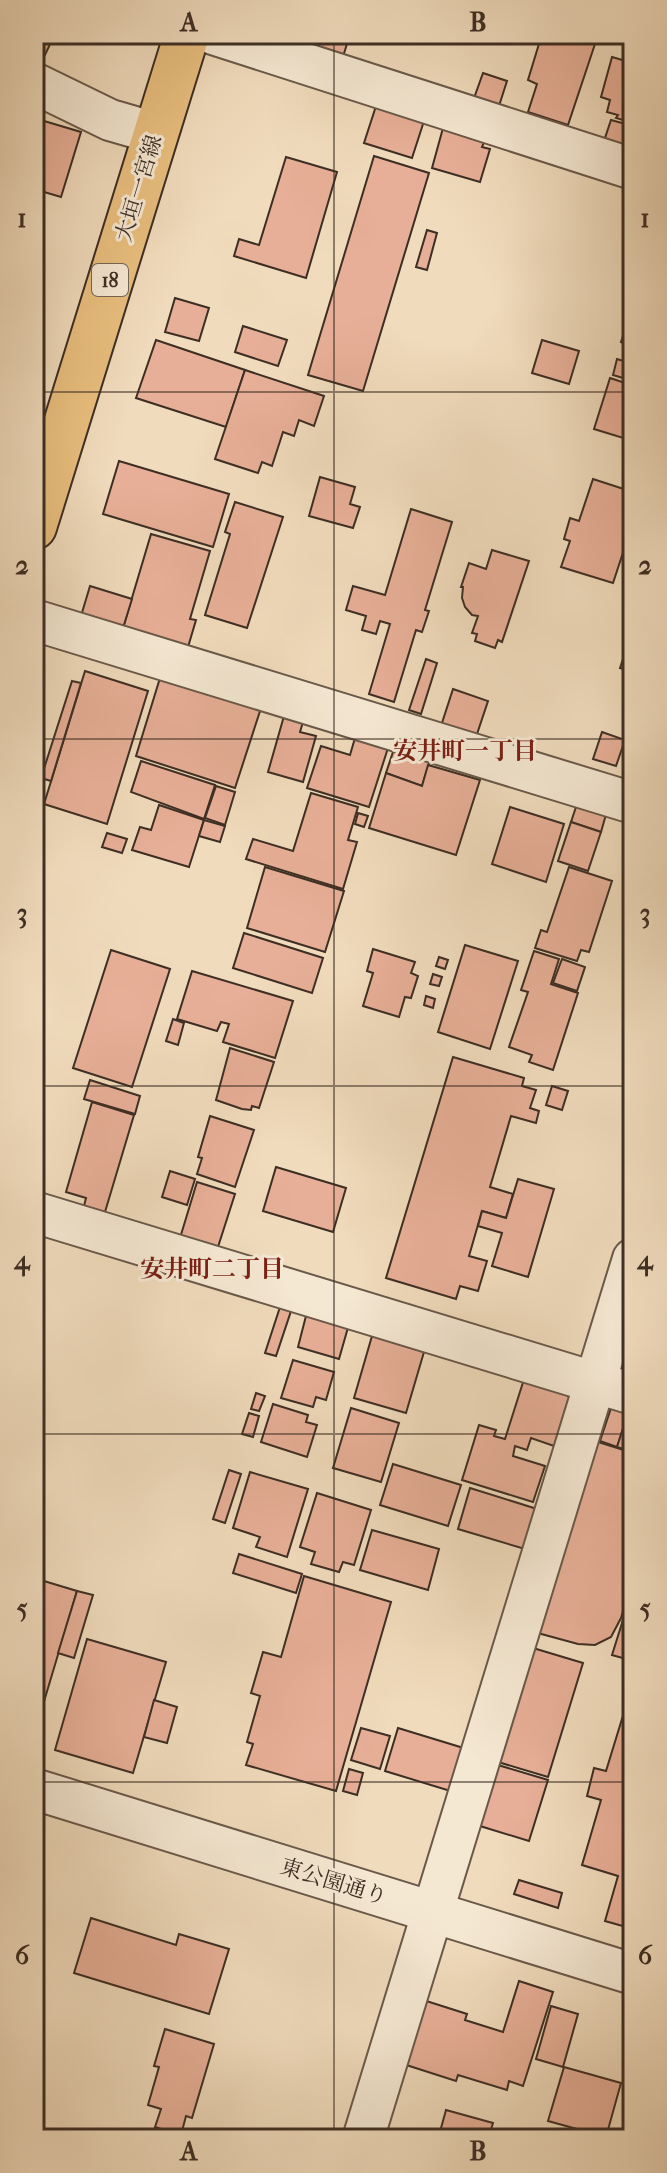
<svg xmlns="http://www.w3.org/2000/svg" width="667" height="2173" viewBox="0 0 667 2173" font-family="'IM FELL French Canon','Noto Serif JP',serif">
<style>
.building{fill:#e7af97;stroke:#3d2e24;stroke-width:2}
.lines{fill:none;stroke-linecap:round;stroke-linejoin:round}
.minor-casing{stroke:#6a594a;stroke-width:44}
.major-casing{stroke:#3d2e24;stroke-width:48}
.minor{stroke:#f5e8d3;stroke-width:40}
.major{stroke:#e8be7e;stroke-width:44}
.grid{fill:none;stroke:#3d2e24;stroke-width:2;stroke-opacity:0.55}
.labels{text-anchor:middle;stroke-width:6;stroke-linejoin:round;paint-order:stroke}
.shield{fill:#f5e8d3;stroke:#746658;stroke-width:2}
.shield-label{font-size:20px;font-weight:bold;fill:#3d2e24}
.street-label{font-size:22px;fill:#3d2e24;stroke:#f5e8d3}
.neighbourhood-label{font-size:24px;font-weight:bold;fill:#7a1f14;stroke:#f5e8d3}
.neatline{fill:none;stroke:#3d2e24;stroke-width:3}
.grid-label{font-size:26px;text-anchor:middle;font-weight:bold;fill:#3d2e24}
</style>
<rect width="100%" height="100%" fill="#f0dbbc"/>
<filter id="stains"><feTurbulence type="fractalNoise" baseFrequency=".0025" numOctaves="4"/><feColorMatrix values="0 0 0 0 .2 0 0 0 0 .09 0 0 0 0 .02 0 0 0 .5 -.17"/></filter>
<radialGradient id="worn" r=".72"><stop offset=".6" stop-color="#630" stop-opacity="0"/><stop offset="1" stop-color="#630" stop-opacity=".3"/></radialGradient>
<g class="building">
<polygon points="34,34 55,34 42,61 34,58"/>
<polygon points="55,34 68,34 64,44 53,39"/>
<polygon points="280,34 350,34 342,60 278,40"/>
<polygon points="542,34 585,34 597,38 568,125 528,112 537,84 528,80"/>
<polygon points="612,57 633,63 633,123 616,118 618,115 607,112 610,100 601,97"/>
<polygon points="483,73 507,81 498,109 473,101"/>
<polygon points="376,106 424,121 412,158 364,143"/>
<polygon points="34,118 81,132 61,197 34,189"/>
<polygon points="611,120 633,126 633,148 603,144"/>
<polygon points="443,128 484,142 482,147 490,149 480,182 432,168"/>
<polygon points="374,156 429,173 363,391 308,375"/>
<polygon points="286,157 337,172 306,278 234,256 239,239 259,245"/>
<polygon points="427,230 437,233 427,270 416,267"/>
<polygon points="175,298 209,308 199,341 165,332"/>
<polygon points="633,304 633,346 621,342"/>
<polygon points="243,326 287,340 278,366 235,352"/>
<polygon points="156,340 245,370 226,427 136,398"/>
<polygon points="542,340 579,351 569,384 532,373"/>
<polygon points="617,359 633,364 633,381 613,375"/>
<polygon points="245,370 324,396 314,426 299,420 294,436 283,432 272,466 262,462 258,473 215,459"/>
<polygon points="610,378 631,385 630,389 633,390 633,441 594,429"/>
<polygon points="119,461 229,494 213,547 103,514"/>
<polygon points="320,477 355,487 350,504 360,507 353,528 309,516"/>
<polygon points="593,479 633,492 633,522 613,583 561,567 570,541 564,539 570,518 579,521"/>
<polygon points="235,502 283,517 247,628 205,615 230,534 225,532"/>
<polygon points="411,509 452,522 425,610 429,611 422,632 416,630 394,702 369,694 390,624 380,621 376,634 362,630 366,616 346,610 353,586 385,595"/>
<polygon points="151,534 210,551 190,619 196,620 188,647 123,628"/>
<polygon points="492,550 529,561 502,642 498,640 495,648 475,641 477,634 472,633 478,616 472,615 465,607 462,598 463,587 461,587 469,563 486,569"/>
<polygon points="90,586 132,599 123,628 81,616"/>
<polygon points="629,641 633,643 633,672 620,668"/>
<polygon points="426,659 437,663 421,714 409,710"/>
<polygon points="85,671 148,691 107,824 44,804"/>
<polygon points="160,678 262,705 235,788 136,756"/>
<polygon points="72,681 81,683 51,781 41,778"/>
<polygon points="453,689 488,701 476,737 441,726"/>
<polygon points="284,716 303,722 300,732 316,736 303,782 268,772"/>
<polygon points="602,732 625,740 616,766 593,759"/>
<polygon points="355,738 388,748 369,807 307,788 321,746 350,755"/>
<polygon points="396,743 432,754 422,786 386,773"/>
<polygon points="141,761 215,785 204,819 131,792"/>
<polygon points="428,765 480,780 456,855 369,828 386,773 422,786"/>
<polygon points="216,786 235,792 225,825 205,818"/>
<polygon points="311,793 358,807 348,840 357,842 343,889 246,859 253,839 293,851"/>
<polygon points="578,801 607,811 601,832 571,822"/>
<polygon points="159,805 204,820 189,867 132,850 140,827 151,830"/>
<polygon points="510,807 564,824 546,882 492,864"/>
<polygon points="358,813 368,816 364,827 355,824"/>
<polygon points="204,820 225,826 220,842 199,836"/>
<polygon points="571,822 601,832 588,871 558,861"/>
<polygon points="107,833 127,839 122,853 102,847"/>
<polygon points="265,867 344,891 325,952 247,928"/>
<polygon points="569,867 612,881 589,952 581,950 577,961 535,948 541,930 547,932"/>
<polygon points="244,933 323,958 312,993 233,968"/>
<polygon points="465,945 518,961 490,1049 438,1032"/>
<polygon points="373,949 415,962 411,973 418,976 411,998 405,997 399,1017 363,1006 373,973 367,971"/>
<polygon points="111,950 170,969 132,1087 73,1068"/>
<polygon points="534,951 559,959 551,984 578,993 553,1070 529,1062 532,1055 509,1047 528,992 521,990"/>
<polygon points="439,957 448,960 445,969 436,966"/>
<polygon points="562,959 585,967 577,991 553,983"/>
<polygon points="192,971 293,1001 275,1058 223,1042 229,1024 221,1022 217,1031 177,1019"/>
<polygon points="433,974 442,977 439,986 430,984"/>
<polygon points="426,996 435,999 433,1008 424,1005"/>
<polygon points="173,1019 184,1023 178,1045 166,1041"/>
<polygon points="230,1048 274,1062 259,1108 252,1106 251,1110 242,1109 216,1100"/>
<polygon points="453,1057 524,1078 522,1086 536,1090 530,1108 539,1111 536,1123 511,1116 490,1187 513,1194 506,1218 482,1211 469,1256 487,1261 478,1291 460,1286 456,1299 386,1278"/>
<polygon points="90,1080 140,1096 135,1114 84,1099"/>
<polygon points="552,1086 568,1091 562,1110 546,1105"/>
<polygon points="92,1102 134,1115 105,1212 84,1206 86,1198 66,1192"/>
<polygon points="210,1116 254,1130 235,1187 197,1174 202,1158 198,1157"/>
<polygon points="276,1167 346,1188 333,1232 263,1211"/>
<polygon points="170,1171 195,1179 187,1205 162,1197"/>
<polygon points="518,1179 554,1189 528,1277 492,1266 502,1233 478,1226 482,1211 506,1218"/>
<polygon points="197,1182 235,1194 217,1250 180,1238"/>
<polygon points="280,1307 291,1311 276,1356 265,1353"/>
<polygon points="307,1312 349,1324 339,1359 298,1347"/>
<polygon points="372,1336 424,1352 406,1413 354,1398"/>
<polygon points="293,1360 334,1372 326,1400 316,1397 313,1407 281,1398"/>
<polygon points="525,1376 571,1391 554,1446 531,1438 527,1450 515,1446 513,1456 545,1466 533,1502 462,1480 479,1425 496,1430 494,1436 505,1439"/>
<polygon points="256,1393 265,1396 259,1411 251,1409"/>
<polygon points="613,1402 630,1407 617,1447 600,1441"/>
<polygon points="273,1404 308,1415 306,1422 317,1425 307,1457 261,1442"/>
<polygon points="630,1407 633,1408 633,1452 617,1447"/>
<polygon points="351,1408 399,1423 381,1482 333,1468"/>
<polygon points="249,1413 259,1416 253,1437 242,1434"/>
<polygon points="592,1440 633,1453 633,1577 621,1618 611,1637 595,1645 578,1644 534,1632"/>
<polygon points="393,1464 461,1485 448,1526 380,1505"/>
<polygon points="229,1470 241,1474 225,1523 213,1519"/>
<polygon points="250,1472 308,1489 287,1557 256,1547 260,1537 233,1528"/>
<polygon points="470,1488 537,1509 525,1549 458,1529"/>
<polygon points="317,1493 371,1510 354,1565 343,1562 339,1572 311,1564 315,1552 300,1547"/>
<polygon points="372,1530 439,1549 428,1590 360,1570"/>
<polygon points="239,1554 302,1574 296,1593 233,1573"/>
<polygon points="304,1576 391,1602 336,1791 246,1765 253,1744 247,1742 260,1696 251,1693 263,1652 281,1657"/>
<polygon points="34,1578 77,1591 34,1735"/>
<polygon points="633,1588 633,1661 612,1655"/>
<polygon points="77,1591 93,1595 74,1658 58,1653"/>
<polygon points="87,1639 166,1662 133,1773 55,1750"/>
<polygon points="533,1648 583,1663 548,1777 498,1762"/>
<polygon points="633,1683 633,1929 605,1921 618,1876 582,1865 601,1800 587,1796 594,1768 606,1771"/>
<polygon points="154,1700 177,1707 167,1743 144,1737"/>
<polygon points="361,1728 390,1736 380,1769 351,1760"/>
<polygon points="398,1728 470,1750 457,1793 385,1771"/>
<polygon points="498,1765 548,1780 529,1841 480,1826"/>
<polygon points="349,1769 363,1773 357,1795 343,1791"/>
<polygon points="519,1880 562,1893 558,1908 514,1894"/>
<polygon points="91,1918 176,1945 179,1934 229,1949 209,2014 74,1973"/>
<polygon points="519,1981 553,1992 523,2086 509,2081 507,2090 458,2075 456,2081 397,2062 417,1998 467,2014 465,2020 503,2032"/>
<polygon points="551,2006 578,2014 563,2067 536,2059"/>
<polygon points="165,2029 214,2044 192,2118 186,2116 181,2135 155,2127 161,2109 148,2105 159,2067 154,2066"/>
<polygon points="564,2067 621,2083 606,2137 548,2121"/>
<polygon points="446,2110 493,2123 488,2139 438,2139"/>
<polygon points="512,2130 545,2139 510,2139"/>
<polygon points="156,2131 182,2139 154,2139"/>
</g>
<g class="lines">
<g class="minor-casing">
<g id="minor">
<polyline points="213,34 633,169"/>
<polyline points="34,83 110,120 155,133"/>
<polyline points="34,620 633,803"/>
<polyline points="34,1212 633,1394"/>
<polyline points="34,1789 633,1974"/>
<polyline points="363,2139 633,1259"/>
</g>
</g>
<g class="major-casing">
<polyline id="major" points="34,527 187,34"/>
</g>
<use href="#minor" class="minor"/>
<use href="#major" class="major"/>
</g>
<path class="grid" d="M334,34V2139M34,392H633M34,739H633M34,1086H633M34,1434H633M34,1782H633"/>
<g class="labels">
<rect class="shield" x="92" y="264" width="36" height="32" rx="6"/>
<g class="shield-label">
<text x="110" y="287">18</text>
</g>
<g class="street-label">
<text transform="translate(138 188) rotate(-73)" y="8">大垣一宮線</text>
<text transform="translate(334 1881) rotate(17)" y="8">東公園通り</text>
</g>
<g class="neighbourhood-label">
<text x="465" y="759">安井町一丁目</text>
<text x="212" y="1277">安井町二丁目</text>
</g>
</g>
<rect width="667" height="2173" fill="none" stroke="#f0dbbc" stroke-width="88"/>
<rect x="44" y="44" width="579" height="2085" class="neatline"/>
<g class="grid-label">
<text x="189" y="31">A</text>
<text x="478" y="31">B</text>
<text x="22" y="227">1</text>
<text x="645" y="227">1</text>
<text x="22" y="574">2</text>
<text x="645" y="574">2</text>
<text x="22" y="922">3</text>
<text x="645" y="922">3</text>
<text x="22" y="1269">4</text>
<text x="645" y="1269">4</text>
<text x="22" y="1617">5</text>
<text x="645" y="1617">5</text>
<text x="22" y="1964">6</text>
<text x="645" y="1964">6</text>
<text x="189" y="2160">A</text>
<text x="478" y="2160">B</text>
</g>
<rect width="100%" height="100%" filter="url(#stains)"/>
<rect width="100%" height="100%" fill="url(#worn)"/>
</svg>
